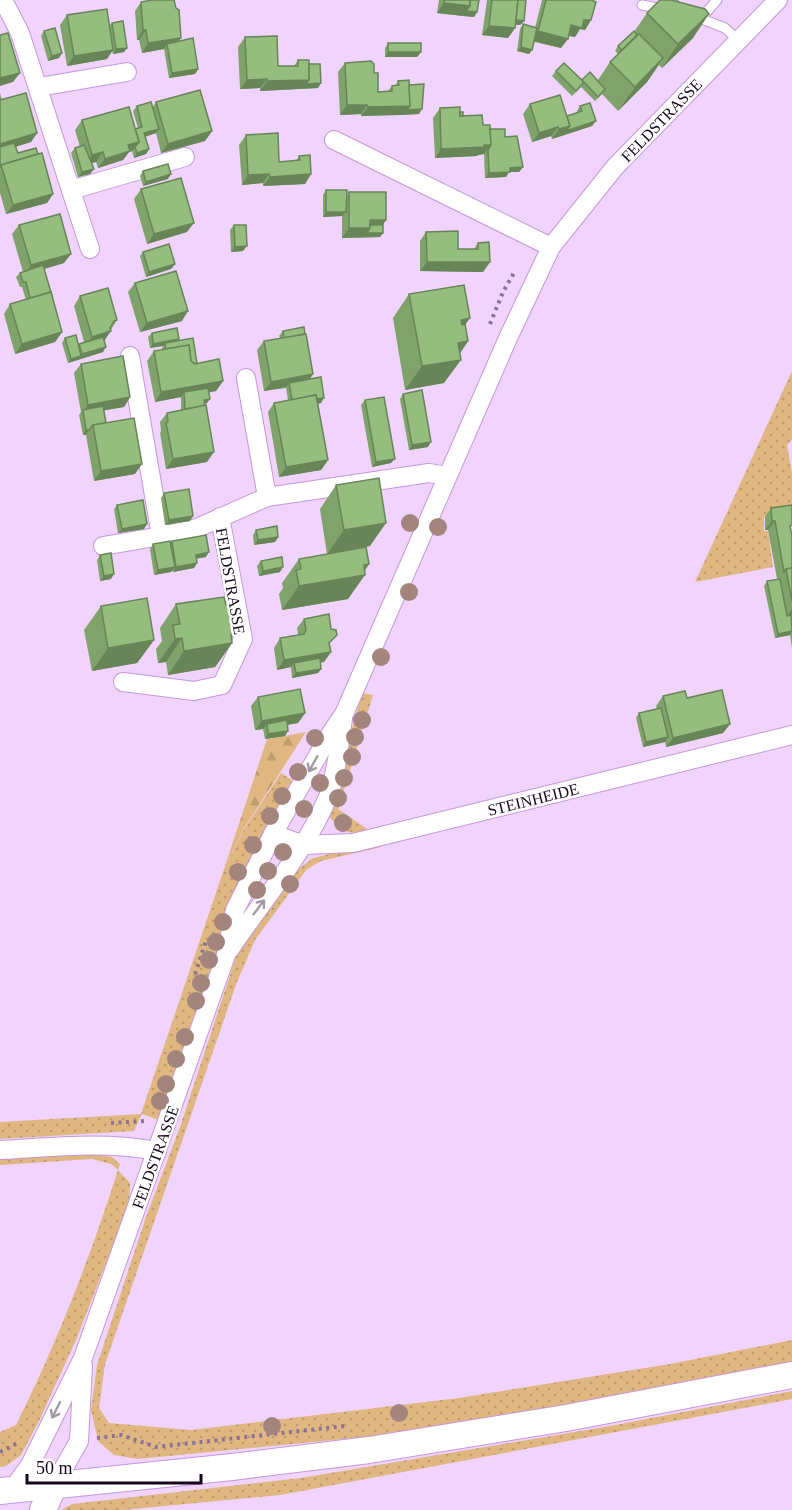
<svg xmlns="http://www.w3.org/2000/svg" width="792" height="1510" viewBox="0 0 792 1510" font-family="Georgia,serif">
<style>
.grass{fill:url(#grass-dots)}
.forest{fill:url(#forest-firs)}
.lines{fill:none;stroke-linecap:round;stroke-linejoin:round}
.lane-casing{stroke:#c597db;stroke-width:11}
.street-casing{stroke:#c597db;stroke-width:20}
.secondary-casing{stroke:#c597db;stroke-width:28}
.path{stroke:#8a7396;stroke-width:4;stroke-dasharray:3 4.5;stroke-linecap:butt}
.lane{stroke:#fff;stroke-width:9}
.street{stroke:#fff;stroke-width:18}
.secondary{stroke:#fff;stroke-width:26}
.tree{fill:#a3857d}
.wall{fill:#80a36c}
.shaded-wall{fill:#688558}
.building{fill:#95be7e;stroke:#688558;stroke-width:1.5}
.oneway{stroke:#a29ba5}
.labels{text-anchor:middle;stroke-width:5;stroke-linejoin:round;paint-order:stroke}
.street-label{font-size:16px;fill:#17061f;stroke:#fff}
</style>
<defs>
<pattern id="grass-dots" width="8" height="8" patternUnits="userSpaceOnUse" patternTransform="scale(1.5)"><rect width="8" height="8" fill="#e0b780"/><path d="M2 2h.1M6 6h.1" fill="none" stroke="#bf9c6e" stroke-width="1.8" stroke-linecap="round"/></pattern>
<pattern id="forest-firs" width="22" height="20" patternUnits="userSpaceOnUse" patternTransform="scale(1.5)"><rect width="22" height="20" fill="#e0b780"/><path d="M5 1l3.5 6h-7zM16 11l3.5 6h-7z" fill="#bf9c6e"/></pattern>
</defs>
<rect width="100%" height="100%" fill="#f0d4fe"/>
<g class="grass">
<polygon points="792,371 792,439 787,445 792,473 792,513 764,517 764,531 768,531 773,567 695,582"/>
<path d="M362,693L373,695L338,809L370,831C350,836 344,832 330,818L331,805Z"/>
<polygon points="281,773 292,780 238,886 221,945 161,1121 142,1114 134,1131 0,1139 0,1122 141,1114 223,872 243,831"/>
<polygon points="380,842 381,847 321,861 307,869 255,940 237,982 105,1364 99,1408 109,1423 191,1430 459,1398 670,1364 792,1340 792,1366 457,1428 138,1459 114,1455 98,1441 91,1410 97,1365 146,1217 180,1127 237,954 292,874 313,858"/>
<path d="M92,1153L112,1157L120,1164L118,1170L130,1183L129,1204L76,1340L39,1421L21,1455L6,1466L0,1467V1432L16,1425C57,1343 90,1258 118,1170L111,1164L92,1159L0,1165V1159Z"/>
<polygon points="792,1391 792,1399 280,1495 123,1510 61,1510 72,1504 301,1478 610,1426"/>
</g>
<polygon class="forest" points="306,732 243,830 223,872 267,739"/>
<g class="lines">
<g class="lane-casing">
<g id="lane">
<polyline points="642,5 663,9"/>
<polyline points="694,16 725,28 738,40"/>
<polyline points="702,17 717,0"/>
</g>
</g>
<g class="street-casing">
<g id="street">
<polyline points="3,0 20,33 90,249"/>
<polyline points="39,87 127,72"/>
<polyline points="334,140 551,247"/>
<polyline points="71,190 185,157"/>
<polyline points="130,356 161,536"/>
<polyline points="246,378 267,497"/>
<polyline points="103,546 161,536 197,528 267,497 429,473 447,476"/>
<polyline points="123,682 194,691 222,685 243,639 220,517"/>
<polyline points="273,834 304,845 353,843 792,735"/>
<path d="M230,949C264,898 304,854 328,797C337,773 339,744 343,719"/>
<path d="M0,1150C53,1147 105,1141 157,1151"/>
<polyline points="54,1485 79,1441 83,1366"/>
<polyline points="12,1490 30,1465 83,1358 226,955 235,910 273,834 329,736 344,714 508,338 551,247 615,167 778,0"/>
</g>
</g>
<g class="secondary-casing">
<g id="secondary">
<polyline points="0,1491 232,1467 369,1450 566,1418 792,1375"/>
<polyline points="43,1510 54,1485"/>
</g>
</g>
<g class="path">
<polyline points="490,324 503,292 515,271"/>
<polyline points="195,974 206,941"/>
<polyline points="111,1123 145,1121"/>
<polyline points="97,1438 121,1435 156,1447 345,1426"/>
<polyline points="0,1452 18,1443"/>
</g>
<use href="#lane" class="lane"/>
<use href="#street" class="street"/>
<use href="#secondary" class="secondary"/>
</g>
<g class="tree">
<circle cx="410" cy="523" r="9"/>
<circle cx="438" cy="527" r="9"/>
<circle cx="409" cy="592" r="9"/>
<circle cx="381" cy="657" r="9"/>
<circle cx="362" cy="720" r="9"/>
<circle cx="355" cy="737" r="9"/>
<circle cx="315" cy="738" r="9"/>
<circle cx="352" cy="757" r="9"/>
<circle cx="298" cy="772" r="9"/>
<circle cx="344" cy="778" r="9"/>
<circle cx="320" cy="783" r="9"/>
<circle cx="282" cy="796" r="9"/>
<circle cx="338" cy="798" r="9"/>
<circle cx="304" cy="809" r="9"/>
<circle cx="270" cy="816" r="9"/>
<circle cx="343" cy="823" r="9"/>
<circle cx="253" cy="845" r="9"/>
<circle cx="283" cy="852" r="9"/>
<circle cx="268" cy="871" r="9"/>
<circle cx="238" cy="872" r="9"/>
<circle cx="290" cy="884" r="9"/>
<circle cx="257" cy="890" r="9"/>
<circle cx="223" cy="922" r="9"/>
<circle cx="216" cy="942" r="9"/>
<circle cx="209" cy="960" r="9"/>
<circle cx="201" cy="983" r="9"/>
<circle cx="196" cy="1001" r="9"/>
<circle cx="185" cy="1037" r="9"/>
<circle cx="176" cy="1059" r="9"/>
<circle cx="166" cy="1084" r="9"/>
<circle cx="160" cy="1101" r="9"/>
<circle cx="399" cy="1413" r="9"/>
<circle cx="272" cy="1426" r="9"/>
</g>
<g class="wall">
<polygon points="439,0 479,0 477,12 474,17 437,13"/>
<polygon points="487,0 526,0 524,21 520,25 515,25 515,28 508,38 482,35"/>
<polygon points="542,0 591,0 591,20 585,30 580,29 575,37 568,36 561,48 534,41 529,54 517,51 520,29 523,24 535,28"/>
<polygon points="675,0 679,0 677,2 693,38 662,68 659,65 647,82 618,111 602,94 595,101 581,87 572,96 552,76 556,71 582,80 598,80 610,62 618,54 615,51 618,46 634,32 647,13 677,2"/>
<polygon points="141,2 181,38 178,42 198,69 195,74 169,78 164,49 142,53 139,40 137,40 135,11"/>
<polygon points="67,15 109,26 112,23 127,48 124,52 113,54 112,51 107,59 67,66 60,25"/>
<polygon points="44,31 59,58 48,61 41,36"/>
<polygon points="245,37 278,66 294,66 298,60 309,64 321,83 318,88 260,91 260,88 240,89 238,47"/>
<polygon points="388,43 421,52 417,57 385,57 385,48"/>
<polygon points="345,63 374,73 378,92 388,91 392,86 395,86 398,81 409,85 419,114 361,116 361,114 340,115 338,72"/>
<polygon points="0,93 2,100 37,133 31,142 16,147 18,153 38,154 53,194 47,203 6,214 0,193"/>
<polygon points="156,102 212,131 205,141 161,153 156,133 145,137 149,149 146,154 134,158 132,151 129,152 123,160 98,168 96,162 91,163 94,169 90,174 78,177 71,153 75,148 80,147 75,130 82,120 135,129 138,128 133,111 137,106 153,107"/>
<polygon points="530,104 567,116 577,113 577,111 580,106 592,126 552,139 551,136 532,142 523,114"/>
<polygon points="440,108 460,112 463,116 505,137 523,167 519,172 509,172 506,177 485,178 484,154 478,155 477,156 435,158 433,118"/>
<polygon points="246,135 279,162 296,161 299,156 311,174 305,184 263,186 263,183 242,185 239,145"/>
<polygon points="143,171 168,179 143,186 140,176"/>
<polygon points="141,189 187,232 147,244 134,199"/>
<polygon points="326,190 347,196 349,192 386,220 383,225 383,233 380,237 342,238 342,216 323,217 323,195"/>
<polygon points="19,225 64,263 44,269 62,332 55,342 15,354 4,314 10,304 26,300 22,287 20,287 16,277 20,273 23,272 12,234"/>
<polygon points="234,225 243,251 231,252 230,230"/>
<polygon points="426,232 458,249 474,249 478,243 490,262 483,272 420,271 420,241"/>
<polygon points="143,252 175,264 171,269 146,277 140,256"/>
<polygon points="135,283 182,321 140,332 128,292"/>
<polygon points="409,294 465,325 468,341 460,353 444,383 405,390 393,318"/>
<polygon points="80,296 117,320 104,341 103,352 68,363 62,343 65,338 78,345 79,344 84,342 74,306"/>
<polygon points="283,331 313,374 310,379 321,403 318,404 328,460 321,470 279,477 268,412 274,403 288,400 286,388 264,391 257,350 264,341 280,338 279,336"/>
<polygon points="152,333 178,340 197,363 223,381 216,391 209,392 210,399 207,403 205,404 207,462 166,469 160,433 161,431 160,422 167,413 181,410 181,397 155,402 147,361 154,351 162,350 162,348 163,346 150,348 148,337"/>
<polygon points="81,364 130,397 124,407 104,410 106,423 135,474 94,481 86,435 83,435 79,415 81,412 74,373"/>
<polygon points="403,394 428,447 409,450 400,399"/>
<polygon points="365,400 391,463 372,467 361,405"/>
<polygon points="336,485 370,546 327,554 320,509"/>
<polygon points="164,493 190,521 165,525 161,498"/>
<polygon points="117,505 144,529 118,533 114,509"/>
<polygon points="771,508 792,536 792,648 790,635 775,638 764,586 767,581 777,579 768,530 765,530 765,517"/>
<polygon points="256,530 278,537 275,542 254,545 253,535"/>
<polygon points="172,541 206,557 196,559 197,563 194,568 173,572 172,570 171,572 154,575 150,549 153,544 170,543"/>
<polygon points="100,555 111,579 100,581 97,560"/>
<polygon points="299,559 369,564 348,599 282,610 279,594 283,588 282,583"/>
<polygon points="261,561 280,572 259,576 257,566"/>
<polygon points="176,604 234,629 231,639 232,643 215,667 168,675 166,662 158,663 156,649 162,641 160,628"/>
<polygon points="101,606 154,640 137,663 92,671 84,630"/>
<polygon points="304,619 330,646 324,662 320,662 321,669 318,673 292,678 291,667 277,670 274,648 280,638 298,635 297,628"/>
<polygon points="663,696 687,698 730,724 723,733 666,747 665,742 643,747 636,718 639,713 657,709 656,706"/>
<polygon points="258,697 305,713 298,723 287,725 285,736 265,739 263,729 255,730 251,706"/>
</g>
<g class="shaded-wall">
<polygon points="444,3 470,6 463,16 437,13"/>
<polygon points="466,11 477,12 474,17 463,16"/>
<polygon points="709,14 693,38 662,68 678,44"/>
<polygon points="513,20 524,21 520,25 510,24"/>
<polygon points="584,20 591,20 585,30 580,29 575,37 565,35 571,25"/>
<polygon points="489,26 515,28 508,38 482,35"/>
<polygon points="143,30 146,30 139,40 137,40"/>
<polygon points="538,31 568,39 561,48 531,41"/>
<polygon points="181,38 174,47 167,44 164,49 142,53 148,43"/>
<polygon points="521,47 532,50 529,54 517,51"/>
<polygon points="127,48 124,52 113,54 116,49"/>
<polygon points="113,50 107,59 67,66 74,56"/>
<polygon points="388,52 421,52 417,57 385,57"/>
<polygon points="62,53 59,58 48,61 52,56"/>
<polygon points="663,58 647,82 618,111 635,87"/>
<polygon points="198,69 195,74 169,78 172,73"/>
<polygon points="20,73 13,82 0,86 0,78"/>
<polygon points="267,79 260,88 240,89 247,80"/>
<polygon points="309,80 321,83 318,88 260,91 267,81"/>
<polygon points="347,105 367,105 361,114 340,115"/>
<polygon points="410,106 403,115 361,116 368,107"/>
<polygon points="422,109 419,114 403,115 407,110"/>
<polygon points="596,121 592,126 552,139 559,129 570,126"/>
<polygon points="558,127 551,136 532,142 539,133"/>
<polygon points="159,129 156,133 141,138 144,133"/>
<polygon points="212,131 205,141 161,153 168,144"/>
<polygon points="37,133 31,142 0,151 0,144"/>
<polygon points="139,142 132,151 129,152 123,160 98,168 105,159 128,145"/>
<polygon points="491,145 484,154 478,155 477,156 435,158 441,149"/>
<polygon points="149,149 146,154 134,158 137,153"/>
<polygon points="103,152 96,162 85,165 92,155"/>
<polygon points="523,167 519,172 509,172 506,177 485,178 489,173 510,168"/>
<polygon points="94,169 90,174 78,177 82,172"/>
<polygon points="171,174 168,179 143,186 146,182"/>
<polygon points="269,174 263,183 242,185 248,175"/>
<polygon points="311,174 305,184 263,186 270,177"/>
<polygon points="53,194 47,203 6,214 13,205"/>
<polygon points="326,212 346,212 342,216 323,217"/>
<polygon points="370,220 386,220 379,230 383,233 380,237 342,238 349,228"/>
<polygon points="194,223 187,232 147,244 154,234"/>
<polygon points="247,246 243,251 231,252 235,247"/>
<polygon points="71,254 64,263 24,275 31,265"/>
<polygon points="427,262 490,262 483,272 420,271"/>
<polygon points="175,264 171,269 146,277 149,272"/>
<polygon points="188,311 182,321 140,332 147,323"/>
<polygon points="470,318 453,342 461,320"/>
<polygon points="111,331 104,341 85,346 92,337"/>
<polygon points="62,332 55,342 15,354 22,344"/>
<polygon points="179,339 176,344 165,343 163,346 150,348 153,344"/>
<polygon points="468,341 455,361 461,360 444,383 405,390 422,366 458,343"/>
<polygon points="106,347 103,352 68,363 71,359"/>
<polygon points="313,374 306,384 289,383 286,387 264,391 271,382"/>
<polygon points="223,381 216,391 184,397 184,392 181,397 155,402 161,392"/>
<polygon points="130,397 124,407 83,414 83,412 88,405"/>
<polygon points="324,398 321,403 289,408 293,404"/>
<polygon points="210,399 207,403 201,404 204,400"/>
<polygon points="86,430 89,430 86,435 83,435"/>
<polygon points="431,442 428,447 409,450 412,445"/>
<polygon points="214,452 207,462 166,469 173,459"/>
<polygon points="395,459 391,463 372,467 376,462"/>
<polygon points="328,460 321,470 279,477 286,467"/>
<polygon points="142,464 135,474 94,481 101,471"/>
<polygon points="193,516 190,521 165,525 169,520"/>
<polygon points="772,521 775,521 768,530 765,530"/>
<polygon points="386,523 370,546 327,554 344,530"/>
<polygon points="147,524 144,529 118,533 122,529"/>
<polygon points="278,537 275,542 254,545 258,540"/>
<polygon points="209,552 206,557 192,559 196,555"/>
<polygon points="197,563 194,568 173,572 176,567"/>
<polygon points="369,564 361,575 365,575 348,599 282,610 299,586"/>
<polygon points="175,567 171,572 154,575 158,570"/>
<polygon points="283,567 280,572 259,576 263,571"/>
<polygon points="114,574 111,579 100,581 104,576"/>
<polygon points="792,609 792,614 788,620 784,621"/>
<polygon points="792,631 790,635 775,638 778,634"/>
<polygon points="235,633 228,644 232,643 215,667 168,675 184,651"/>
<polygon points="182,638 166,662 158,663 175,639"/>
<polygon points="154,640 137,663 92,671 108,648"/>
<polygon points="331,652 324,662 295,667 294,663 291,667 277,670 284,660"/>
<polygon points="321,669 318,673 292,678 296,673"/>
<polygon points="305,713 298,723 267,728 267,724 263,729 255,730 262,721"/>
<polygon points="730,724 723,733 666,747 673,738"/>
<polygon points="288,731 285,736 265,739 268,734"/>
<polygon points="668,737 665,742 643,747 646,742"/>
</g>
<g class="building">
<polygon points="152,0 174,0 176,8 179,10 181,38 148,43 146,30 143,30 141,2"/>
<polygon points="444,0 470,0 470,6 444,3"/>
<polygon points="470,0 479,0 477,12 466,11 470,6"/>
<polygon points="492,0 518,0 515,28 489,26"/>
<polygon points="518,0 526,0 524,21 516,20"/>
<polygon points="546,0 591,0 596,2 591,20 584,20 582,28 571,25 568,39 538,31"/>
<polygon points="660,0 671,0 705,9 709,14 678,44 647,13"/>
<polygon points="107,9 113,50 74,56 67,15"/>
<polygon points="123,21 127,48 116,49 112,23"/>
<polygon points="523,24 537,28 532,50 521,47"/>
<polygon points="55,28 62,53 52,56 44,31"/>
<polygon points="634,31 637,35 622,50 618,46"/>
<polygon points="8,33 20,73 0,78 0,35"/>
<polygon points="639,34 663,58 635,87 610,62"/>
<polygon points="277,36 278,66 298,66 298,60 309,60 309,80 267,81 267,79 247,80 245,37"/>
<polygon points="193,38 198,69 172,73 167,44"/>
<rect x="388" y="43" width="33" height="9"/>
<polygon points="371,61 374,64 374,73 378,73 378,92 392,91 392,86 399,85 398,81 409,80 410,106 368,107 367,105 347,105 345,63"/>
<polygon points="564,63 584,82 576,91 556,71"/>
<polygon points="309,64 320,64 321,83 306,84 309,80"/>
<polygon points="590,72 605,89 598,97 582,80"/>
<polygon points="424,84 422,109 407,110 410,106 409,85"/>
<polygon points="200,90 212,131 168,144 156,102"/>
<polygon points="26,93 37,133 0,144 0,100"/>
<polygon points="560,95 570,126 559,129 558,127 539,133 530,104"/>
<polygon points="151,102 159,129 144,133 149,149 137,153 135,147 139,142 135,129 142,127 137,106"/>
<polygon points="590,103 596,121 566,131 570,126 567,116 582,111 580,106"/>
<polygon points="129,107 139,142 128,145 130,151 105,159 103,152 92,155 82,120"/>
<polygon points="460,107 460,116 482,115 483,125 490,125 491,145 484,145 484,147 441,149 440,108"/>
<rect x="460" y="112" width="3" height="4"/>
<polygon points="490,129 505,129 505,137 517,136 523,167 510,168 510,172 489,173 488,150 491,145"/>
<polygon points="278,133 279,162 300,160 299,156 310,155 311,174 270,177 269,174 248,175 246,135"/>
<polygon points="14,143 18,153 36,148 38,154 1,165 0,167 0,147"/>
<polygon points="84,145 94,169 82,172 75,148"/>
<polygon points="42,153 53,194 13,205 1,165"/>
<polygon points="168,164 171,174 146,182 143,171"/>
<polygon points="181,178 194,223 154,234 141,189"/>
<polygon points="326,190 347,190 346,212 326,212"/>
<polygon points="349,192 386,192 386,220 370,220 370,228 349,228"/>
<polygon points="60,214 71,254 31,265 19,225"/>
<polygon points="234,225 246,225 247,246 235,247"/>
<polygon points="370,225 383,225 383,233 367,233 370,228"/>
<polygon points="458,231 458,249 478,249 478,243 489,242 490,262 427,262 426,232"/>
<polygon points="169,244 175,264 149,272 143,252"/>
<polygon points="43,265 52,296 51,292 30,298 26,282 23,282 20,273"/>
<polygon points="176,271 188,311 147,323 135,283"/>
<polygon points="464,285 470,318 461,320 462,325 465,324 468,341 458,343 461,360 422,366 409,294"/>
<polygon points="108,288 117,320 114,321 110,328 111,331 92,337 80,296"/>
<polygon points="51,292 62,332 22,344 10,304"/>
<polygon points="304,327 305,334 284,338 283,331"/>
<polygon points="177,328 179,339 153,344 152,333"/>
<polygon points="306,334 313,374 271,382 264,341"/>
<polygon points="76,335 81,356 71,359 65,338"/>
<polygon points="103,337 106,347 82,354 79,344"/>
<polygon points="193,338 197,363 195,364 191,361 189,345 166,349 165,343"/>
<polygon points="189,345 191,361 195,364 219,359 223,381 161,392 154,351"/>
<polygon points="123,356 130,397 88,405 81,364"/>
<polygon points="321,377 324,398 317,399 316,395 292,400 289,383"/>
<polygon points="208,388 210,399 204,400 205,406 185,409 184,392"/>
<polygon points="422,390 431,442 412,445 403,394"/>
<polygon points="316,395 328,460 286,467 274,403"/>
<polygon points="384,397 395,459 376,462 365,400"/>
<polygon points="206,405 214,452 173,459 166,423 168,422 167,413"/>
<polygon points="103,406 106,423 93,425 89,430 86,430 83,410"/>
<polygon points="134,418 142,464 101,471 93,425"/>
<polygon points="379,478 386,523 344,530 336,485"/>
<polygon points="189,489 193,516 169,520 164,493"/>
<polygon points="143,500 147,524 122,529 117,505"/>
<polygon points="792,505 792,525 790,526 792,536 792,568 786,569 784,572 775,521 772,521 771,508"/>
<polygon points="277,526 278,537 258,540 256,530"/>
<polygon points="206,535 209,552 196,555 197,563 176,567 172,541"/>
<polygon points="170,541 175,567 158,570 153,544"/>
<polygon points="366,547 369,564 364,565 365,575 299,586 296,570 301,569 299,559"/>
<polygon points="111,553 114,574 104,576 100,555"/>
<polygon points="282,557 283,567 263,571 261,561"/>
<polygon points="792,568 792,601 786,569"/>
<polygon points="780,579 787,616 791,615 792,631 778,634 767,581"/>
<polygon points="224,597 226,605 230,604 231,609 242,617 234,629 235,633 231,634 232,643 184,651 182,638 175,639 173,625 180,624 176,604"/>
<polygon points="147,598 154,640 108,648 101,606"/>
<polygon points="329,614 331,629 336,630 337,635 329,643 331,652 284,660 280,638 304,634 306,630 304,619"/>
<polygon points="320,658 321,669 296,673 294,663"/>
<polygon points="300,689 305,713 262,721 258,697"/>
<polygon points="722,690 730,724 673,738 663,696 685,691 687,698"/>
<polygon points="661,708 668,737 646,742 639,713"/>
<polygon points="287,720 288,731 268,734 267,724"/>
</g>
<defs><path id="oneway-shaft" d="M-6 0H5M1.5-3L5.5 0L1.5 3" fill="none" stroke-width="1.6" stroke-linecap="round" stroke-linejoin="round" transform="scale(1.5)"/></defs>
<g class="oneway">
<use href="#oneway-shaft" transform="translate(313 764) rotate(119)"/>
<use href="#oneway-shaft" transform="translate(259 907) rotate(-53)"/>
<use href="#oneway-shaft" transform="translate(56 1410) rotate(117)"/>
</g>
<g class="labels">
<g class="street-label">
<text transform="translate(661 120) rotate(-46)" y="6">FELDSTRASSE</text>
<text transform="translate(231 581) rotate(80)" y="6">FELDSTRASSE</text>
<text transform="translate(533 799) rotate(-14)" y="6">STEINHEIDE</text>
<text transform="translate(155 1157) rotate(-70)" y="6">FELDSTRASSE</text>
</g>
</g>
<path d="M27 1474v9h174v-9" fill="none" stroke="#17061f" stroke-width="3"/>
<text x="36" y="1474" font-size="18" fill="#17061f" stroke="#ffffff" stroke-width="4.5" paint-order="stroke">50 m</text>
</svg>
